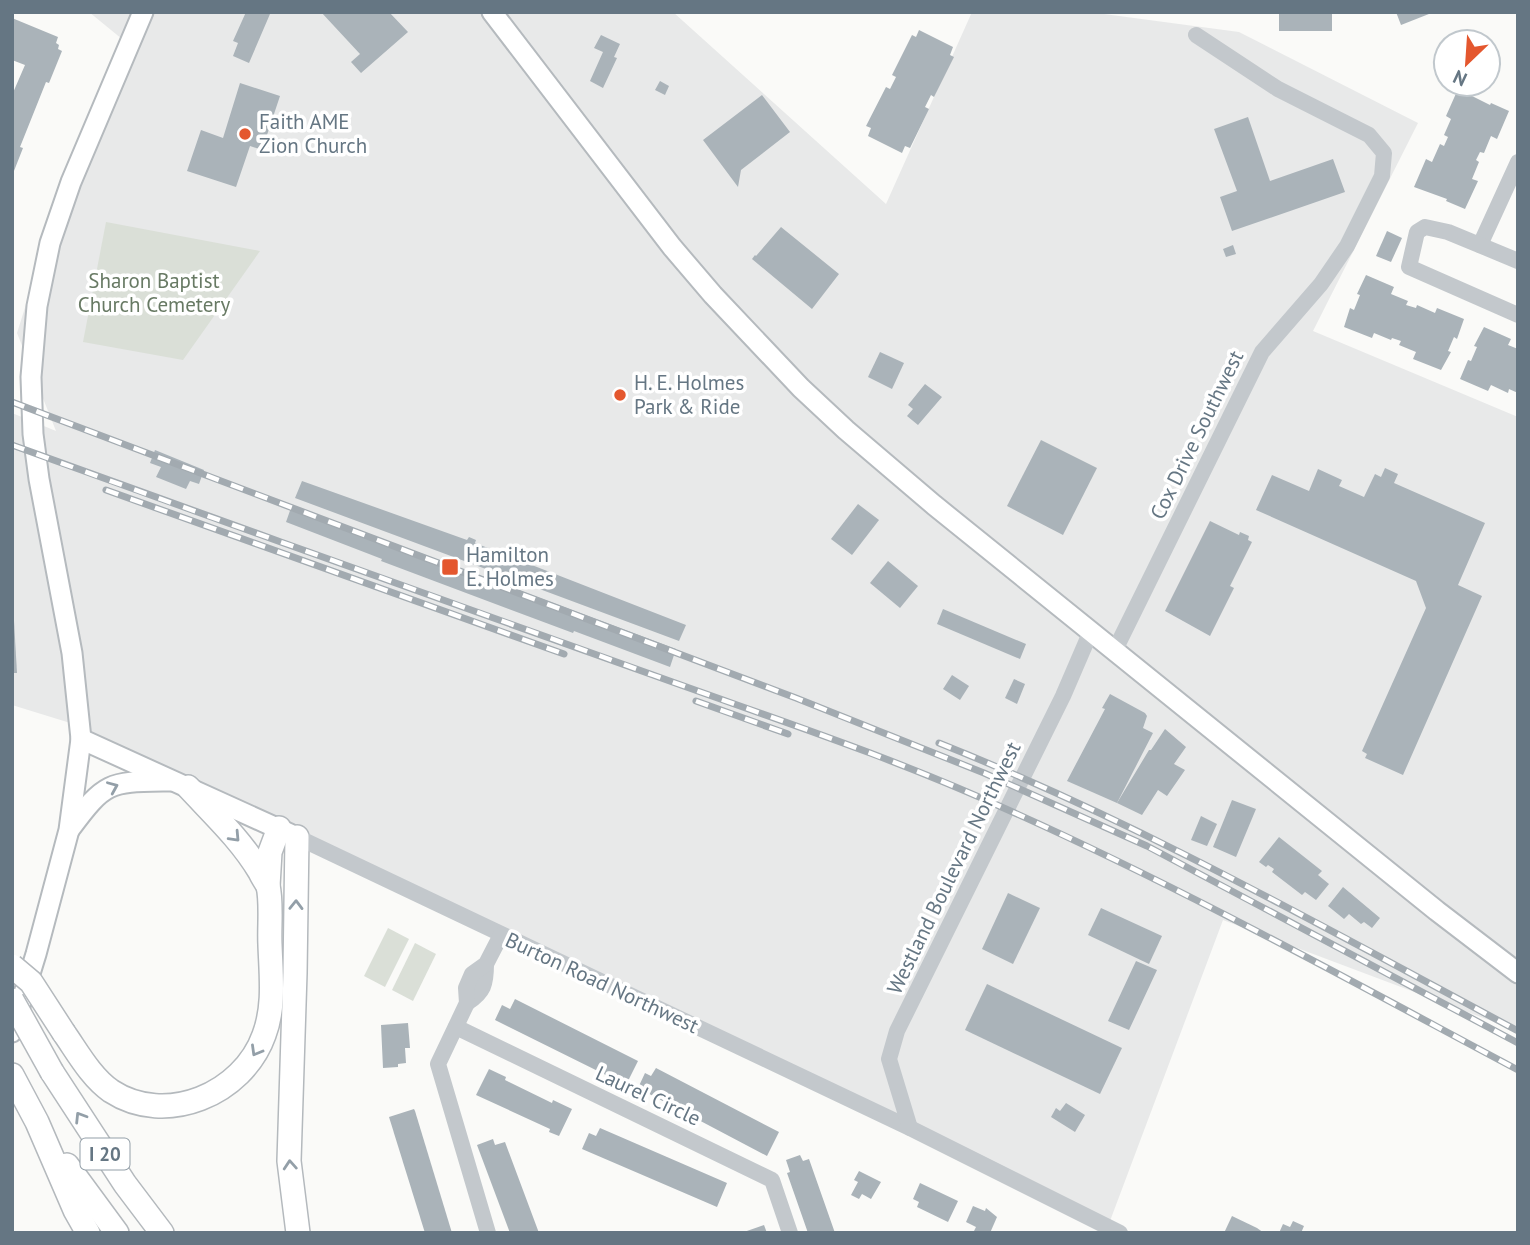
<svg xmlns="http://www.w3.org/2000/svg" width="1530" height="1245" viewBox="0 0 1530 1245" font-family="'PT Sans',sans-serif">
<style>
.built{fill:#e8e9e9}
.green{fill:#dadfd7}
.building{fill:#aab3b9}
.lines{fill:none;stroke-linecap:round;stroke-linejoin:round}
.major-casing{stroke:#b5babe;stroke-width:23}
.highway-casing{stroke:#b4b9bd;stroke-width:26}
.minor{stroke:#c3c8cc;stroke-width:16}
.major{stroke:#fff;stroke-width:19}
.highway{stroke:#fff;stroke-width:23}
.rail-casing{stroke:#a2aab0;stroke-width:7}
.rail{stroke:#fff;stroke-width:4.5;stroke-dasharray:13;stroke-linecap:butt}
.highway-bridge-casing{stroke:#b4b9bd;stroke-width:26;stroke-linecap:butt}
.highway-bridge{stroke:#fff;stroke-width:23}
.oneway{stroke:#939fa8}
.poi-dot{fill:#e4572e;stroke:#fff;stroke-width:2.5}
.labels{text-anchor:middle;stroke-width:7;stroke-linejoin:round;paint-order:stroke}
.shield{fill:#fff;stroke:#939fa8;stroke-width:2}
.shield-label{font-size:19px;font-weight:bold;fill:#657683}
.poi-label{font-size:21px;fill:#657683;stroke:#fff;text-anchor:start}
.park-label{font-size:21px;fill:#687a64;stroke:#fff}
.street-label{font-size:21px;fill:#657683;stroke:#fff}
</style>
<rect width="100%" height="100%" fill="#fafaf8"/>
<polygon class="built" points="89,12 673,12 886,204 972,12 1089,12 1239,32 1418,123 1313,331 1518,417 1518,1031 1223,920 1110,1221 255,817 80,726 12,705 12,413 56,431 17,333 61,193 133,48"/>
<g class="green">
<polygon points="106,222 260,251 183,360 83,342"/>
<polygon points="388,928 409,939 385,987 364,976"/>
<polygon points="415,943 436,954 413,1001 392,990"/>
</g>
<g class="building">
<polygon points="246,12 265,12 270,14 249,63 233,56 238,43 233,41"/>
<polygon points="321,12 389,12 408,32 361,73 351,62 360,54"/>
<rect x="1279" y="12" width="53" height="19"/>
<polygon points="1396,12 1434,12 1401,25"/>
<polygon points="12,18 58,37 56,43 59,45 58,49 62,51 49,83 46,82 20,147 23,148 12,176 12,95 25,65 12,60"/>
<polygon points="919,30 953,47 950,55 954,57 934,97 931,95 925,107 929,109 910,148 905,146 902,153 868,136 871,128 866,126 886,87 890,89 896,77 892,75 912,35 916,37"/>
<polygon points="601,35 620,44 614,57 617,58 603,88 590,81 603,52 594,48"/>
<polygon points="660,81 669,86 665,95 655,90"/>
<polygon points="240,83 280,96 262,150 250,146 236,187 187,171 201,130 223,138"/>
<polygon points="1458,89 1490,105 1491,103 1509,111 1497,139 1491,136 1484,153 1480,152 1476,160 1479,162 1472,179 1478,181 1465,209 1446,201 1447,199 1414,187 1426,159 1432,162 1440,144 1444,146 1448,137 1444,135 1451,119 1446,116"/>
<polygon points="762,95 790,132 741,170 738,187 703,140"/>
<polygon points="1248,117 1270,181 1333,159 1345,192 1232,231 1220,197 1237,191 1214,129"/>
<polygon points="781,227 839,274 812,309 752,259 755,255 756,256"/>
<polygon points="1387,231 1402,238 1391,262 1376,256"/>
<polygon points="1233,245 1236,254 1226,257 1223,249"/>
<polygon points="1366,275 1394,287 1391,294 1408,301 1406,305 1416,308 1417,305 1435,313 1437,308 1464,319 1457,339 1454,337 1448,351 1451,352 1441,370 1413,359 1416,352 1399,345 1401,341 1392,338 1391,340 1374,333 1372,338 1344,327 1350,308 1354,310 1360,295 1357,294"/>
<polygon points="1484,327 1511,339 1508,345 1518,349 1518,393 1509,389 1508,393 1491,385 1488,391 1460,379 1468,360 1471,361 1477,347 1474,346"/>
<polygon points="880,352 904,363 892,389 868,377"/>
<polygon points="925,384 942,397 918,425 907,416 913,409 908,405"/>
<polygon points="1041,440 1097,468 1063,535 1007,506"/>
<polygon points="155,450 204,470 199,484 190,481 186,489 156,477 161,467 150,463"/>
<polygon points="1385,468 1398,474 1394,483 1485,523 1458,585 1482,596 1403,775 1365,758 1367,754 1362,751 1426,608 1416,581 1256,510 1272,475 1309,491 1318,469 1342,480 1339,486 1364,497 1375,474 1381,477"/>
<polygon points="302,481 467,540 469,537 476,540 475,543 686,625 679,641 295,498"/>
<polygon points="858,504 879,520 852,555 831,539"/>
<polygon points="292,505 676,649 670,667 574,631 573,633 381,561 382,559 286,522"/>
<polygon points="1210,521 1239,535 1240,532 1249,536 1248,540 1252,542 1230,586 1234,588 1210,636 1165,611"/>
<polygon points="888,561 918,586 900,608 870,583"/>
<polygon points="943,609 1026,644 1020,659 937,624"/>
<polygon points="12,621 14,621 17,673 12,673"/>
<polygon points="952,675 969,686 960,700 943,689"/>
<polygon points="1014,679 1025,684 1017,704 1005,698"/>
<polygon points="1110,694 1145,713 1147,716 1143,728 1153,733 1117,803 1067,781 1105,709 1102,708"/>
<polygon points="1165,729 1186,747 1174,764 1185,770 1167,796 1158,790 1142,815 1117,803 1149,750 1151,750"/>
<polygon points="1232,800 1256,809 1236,857 1213,847"/>
<polygon points="1201,816 1217,824 1207,846 1191,840"/>
<polygon points="1279,837 1322,871 1318,875 1329,884 1316,900 1305,892 1302,895 1272,872 1274,869 1268,865 1266,867 1259,862"/>
<polygon points="1343,887 1380,918 1372,928 1364,922 1361,924 1349,914 1344,919 1328,906"/>
<polygon points="1008,893 1040,908 1013,964 982,949"/>
<polygon points="1101,908 1162,936 1149,964 1088,935"/>
<polygon points="1136,961 1157,970 1129,1030 1108,1021"/>
<polygon points="987,984 1122,1048 1100,1094 965,1030"/>
<polygon points="515,999 638,1061 626,1085 495,1020 502,1005 510,1009"/>
<polygon points="408,1023 410,1048 405,1048 406,1063 398,1064 398,1067 383,1068 381,1025"/>
<polygon points="656,1068 779,1132 767,1156 638,1088 645,1073 651,1076"/>
<polygon points="489,1069 506,1077 505,1080 552,1103 553,1100 572,1109 559,1136 549,1132 550,1129 476,1095"/>
<polygon points="1066,1103 1085,1115 1075,1132 1051,1117 1056,1108 1060,1111"/>
<polygon points="414,1109 415,1111 452,1233 425,1233 389,1117"/>
<polygon points="600,1128 727,1183 717,1207 582,1149 589,1133 596,1136"/>
<polygon points="493,1139 495,1145 505,1142 539,1233 510,1233 477,1145"/>
<polygon points="800,1155 803,1161 809,1159 835,1233 808,1233 787,1173 790,1172 786,1160"/>
<polygon points="859,1171 881,1182 871,1199 862,1194 859,1199 851,1195 858,1182 854,1180"/>
<polygon points="920,1183 958,1201 948,1222 917,1207 919,1202 913,1199"/>
<polygon points="973,1206 985,1211 986,1208 997,1217 990,1233 974,1231 976,1227 966,1222"/>
<polygon points="1232,1216 1257,1228 1264,1233 1224,1233"/>
<polygon points="1293,1221 1304,1226 1301,1233 1279,1233 1283,1224 1290,1227"/>
<polygon points="764,1225 767,1233 744,1233 744,1232"/>
</g>
<g class="lines">
<g class="major-casing">
<g id="major">
<polyline points="492,12 672,247 713,295 801,388 846,430 934,505 1437,911 1518,973"/>
<polyline points="81,739 290,834"/>
<path d="M70,829C106,780 110,782 170,781"/>
<polyline points="12,1032 36,954 69,830 81,739 72,653 39,479 33,434 31,377 37,306 50,243 71,182 143,12"/>
</g>
</g>
<g class="highway-casing">
<g id="highway">
<polyline points="297,837 295,973 289,1161 298,1233"/>
<polyline points="268,886 270,852 279,828"/>
<path d="M64,1033C78,1053 91,1077 111,1091C166,1127 243,1094 264,1035C275,1006 271,975 270,945C269,928 272,902 268,886C266,882 262,877 260,872C241,840 214,815 188,787"/>
<polyline points="52,1072 125,1184 162,1233"/>
<polyline points="12,1075 37,1122 75,1210 88,1233"/>
<polyline points="67,1165 117,1233"/>
</g>
</g>
<g class="minor">
<polyline points="1480,245 1518,162"/>
<polyline points="1518,261 1448,232 1425,227 1417,232 1409,267 1518,315"/>
<polyline points="1115,650 1262,352 1321,284 1347,246 1382,176 1384,153 1369,135 1278,89 1196,35"/>
<polyline points="297,837 910,1128 1120,1233"/>
<path d="M467,1003C484,992 486,984 486,964"/>
<polyline points="456,1027 772,1180 790,1233"/>
<polyline points="910,1128 889,1059 897,1031 1063,696 1091,631"/>
<polyline points="488,1233 438,1064 467,1003 466,988 472,974 486,964 501,935"/>
</g>
<use href="#major" class="major"/>
<use href="#highway" class="highway"/>
<g class="rail-casing">
<g id="rail">
<polyline points="12,402 796,698 984,773 1147,846 1518,1043"/>
<path d="M12,445C225,523 440,598 653,675C772,718 892,757 1006,809C1181,887 1349,980 1518,1070"/>
<polyline points="106,490 564,654"/>
<polyline points="696,701 788,734"/>
<path d="M939,743C1140,823 1327,929 1518,1031"/>
</g>
</g>
<use href="#rail" class="rail"/>
<g class="highway-bridge-casing">
<g id="highway-bridge">
<polyline points="12,966 31,982 64,1033"/>
<polyline points="12,1000 52,1072"/>
</g>
</g>
<use href="#highway-bridge" class="highway-bridge"/>
</g>
<defs><path id="oneway-chevron" d="M-2-3.5L2.5 0L-2 3.5" fill="none" stroke-width="1.6" stroke-linecap="round" stroke-linejoin="round" transform="scale(1.75)"/></defs>
<g class="oneway">
<use href="#oneway-chevron" transform="translate(113 787) rotate(-23)"/>
<use href="#oneway-chevron" transform="translate(235 837) rotate(47)"/>
<use href="#oneway-chevron" transform="translate(296 905) rotate(-89)"/>
<use href="#oneway-chevron" transform="translate(256 1051) rotate(120)"/>
<use href="#oneway-chevron" transform="translate(80 1117) rotate(-122)"/>
<use href="#oneway-chevron" transform="translate(290 1165) rotate(-94)"/>
</g>
<g class="poi-dot">
<circle cx="245" cy="134" r="7"/>
<circle cx="620" cy="395" r="7"/>
<rect x="441" y="558" width="18" height="18" rx="3.5"/>
</g>
<g class="labels">
<rect class="shield" x="80.5" y="1138.5" width="49" height="31" rx="5"/>
<g class="shield-label">
<text x="105" y="1161">I 20</text>
</g>
<g class="poi-label">
<text x="259" y="129">Faith AME<tspan x="259" dy="24">Zion Church</tspan></text>
<text x="634" y="390">H. E. Holmes<tspan x="634" dy="24">Park &amp; Ride</tspan></text>
<text x="466" y="562">Hamilton<tspan x="466" dy="24">E. Holmes</tspan></text>
</g>
<g class="park-label">
<text x="154" y="288">Sharon Baptist<tspan x="154" dy="24">Church Cemetery</tspan></text>
</g>
<g class="street-label">
<text transform="translate(1197 435) rotate(-64)" y="7">Cox Drive Southwest</text>
<text transform="translate(954 868) rotate(-64)" y="7">Westland Boulevard Northwest</text>
<text transform="translate(602 983) rotate(25)" y="7">Burton Road Northwest</text>
<text transform="translate(648 1096) rotate(25)" y="7">Laurel Circle</text>
</g>
</g>
<rect width="1530" height="1245" fill="none" stroke="#657683" stroke-width="28"/>
<g transform="translate(1467 63) rotate(205)"><circle r="33" fill="#ffffff" stroke="#c1c8cd" stroke-width="2"/>
<path d="M0-5L12 26L0 18L-12 26Z" fill="#e4572e"/>
<text y="-10" font-size="19" font-weight="bold" text-anchor="middle" fill="#657683">N</text>
</g>
</svg>
